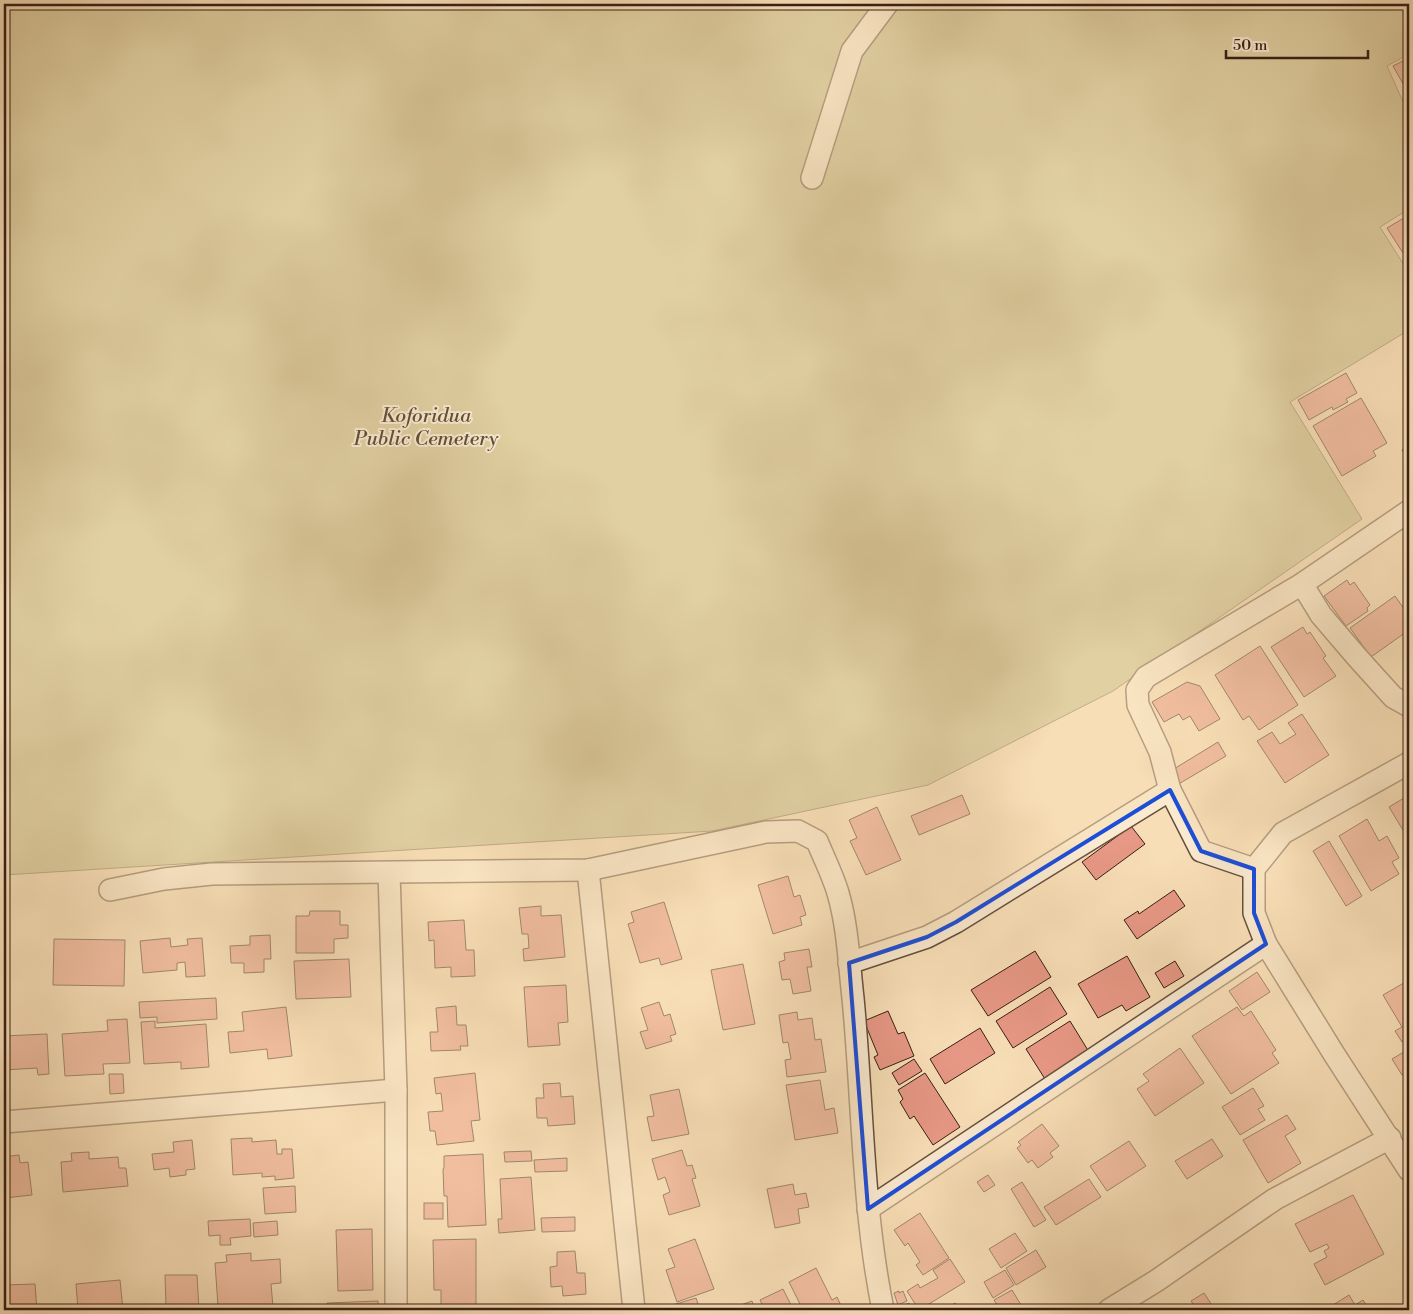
<svg xmlns="http://www.w3.org/2000/svg" width="1413" height="1314" viewBox="0 0 1413 1314" font-family="'Libre Bodoni',serif">
<style>
.green{fill:#c5bf89;stroke:#7e6f4f}
.building{fill:#e89886;stroke:#371f15}
.lines{fill:none;stroke-linecap:round;stroke-linejoin:round}
.minor-casing{stroke:#674f3e;stroke-width:24}
.minor{stroke:#faead0;stroke-width:21}
.marked{fill:none;stroke:#1d4ed8;stroke-width:4;stroke-linejoin:round}
.labels{text-anchor:middle;stroke-width:4;stroke-linejoin:round;paint-order:stroke}
.park-label{font-size:20px;font-style:italic;fill:#624f38;stroke:#faead0}
</style>
<rect width="100%" height="100%" fill="#f8deb7"/>
<filter id="stains"><feTurbulence type="fractalNoise" baseFrequency=".004" numOctaves="4"/><feColorMatrix values="0 0 0 0 .2 0 0 0 0 .09 0 0 0 0 .02 0 0 0 .5 -.17"/></filter>
<radialGradient id="worn" r=".72"><stop offset=".6" stop-color="#630" stop-opacity="0"/><stop offset="1" stop-color="#630" stop-opacity=".3"/></radialGradient>
<polygon class="green" points="4,4 1409,4 1409,54 1387,66 1409,115 1409,209 1380,227 1409,273 1409,330 1290,402 1362,519 1113,691 928,785 712,831 4,875"/>
<g class="building">
<polygon points="1409,58 1409,88 1406,89 1393,66"/>
<polygon points="1409,215 1409,249 1403,253 1387,228"/>
<polygon points="1346,373 1357,393 1346,399 1348,402 1333,410 1332,407 1309,420 1298,400"/>
<polygon points="1361,398 1387,443 1373,451 1376,456 1342,476 1313,426"/>
<polygon points="1409,445 1409,460 1402,450"/>
<polygon points="1347,580 1350,585 1354,582 1370,605 1367,608 1368,611 1346,626 1324,596"/>
<polygon points="1395,596 1409,616 1409,630 1371,657 1350,628"/>
<polygon points="1303,627 1307,634 1310,632 1326,656 1323,658 1336,676 1304,697 1271,647"/>
<polygon points="1260,646 1298,705 1259,730 1249,716 1243,720 1215,675"/>
<polygon points="1187,682 1200,686 1220,719 1199,731 1190,716 1183,720 1179,714 1164,722 1152,702"/>
<polygon points="1302,714 1329,755 1285,783 1257,741 1272,732 1280,744 1296,734 1288,723"/>
<polygon points="1218,742 1226,756 1177,785 1169,772"/>
<polygon points="962,795 970,814 919,835 911,816"/>
<polygon points="1409,795 1409,840 1389,807"/>
<polygon points="877,807 901,860 866,875 850,841 857,838 849,820"/>
<polygon points="1367,819 1379,841 1387,836 1399,858 1392,862 1399,874 1371,891 1339,836"/>
<polygon points="1131,826 1145,844 1096,880 1082,862"/>
<polygon points="1329,841 1362,896 1346,906 1313,851"/>
<polygon points="788,876 794,897 800,895 806,915 800,917 802,925 773,934 758,885"/>
<polygon points="1174,890 1185,906 1137,939 1124,920 1138,911 1139,914"/>
<polygon points="664,902 682,959 661,965 659,958 640,963 628,924 634,922 631,912"/>
<polygon points="541,906 541,916 561,915 565,957 524,961 523,949 529,948 528,934 522,934 519,908"/>
<polygon points="310,911 340,911 340,925 348,925 348,938 334,939 334,953 296,953 296,916 309,916"/>
<polygon points="464,920 466,950 474,950 475,976 451,977 451,967 435,968 434,940 429,941 428,922"/>
<polygon points="270,935 271,959 264,959 264,972 244,973 244,963 231,963 230,946 250,945 250,936"/>
<polygon points="170,938 171,947 188,945 187,939 202,938 205,976 186,977 185,962 177,963 177,970 143,973 140,941"/>
<polygon points="54,939 125,940 124,986 53,985"/>
<polygon points="809,949 812,967 807,967 811,991 793,994 790,979 782,980 779,962 785,960 784,953"/>
<polygon points="1035,951 1051,977 988,1016 971,990"/>
<polygon points="1127,956 1150,997 1126,1011 1122,1005 1098,1018 1078,984"/>
<polygon points="349,959 351,997 296,999 294,961"/>
<polygon points="1175,961 1184,976 1164,988 1155,973"/>
<polygon points="743,964 755,1024 723,1030 711,970"/>
<polygon points="1257,972 1270,992 1242,1010 1229,991"/>
<polygon points="1409,980 1409,1037 1402,1042 1395,1031 1402,1027 1383,995"/>
<polygon points="566,985 568,1022 558,1023 560,1045 528,1047 524,987"/>
<polygon points="1050,987 1067,1014 1013,1048 996,1021"/>
<polygon points="216,998 217,1019 157,1023 157,1017 140,1018 139,1002"/>
<polygon points="659,1002 664,1016 670,1014 676,1034 670,1036 672,1041 646,1049 640,1032 648,1030 641,1008"/>
<polygon points="456,1006 457,1025 466,1025 468,1046 460,1046 461,1050 431,1051 430,1032 438,1032 436,1008"/>
<polygon points="286,1007 292,1056 268,1059 267,1049 230,1053 228,1032 244,1031 242,1012"/>
<polygon points="1237,1007 1244,1016 1251,1011 1276,1050 1272,1053 1279,1063 1231,1094 1192,1036"/>
<polygon points="888,1011 898,1034 904,1032 914,1056 880,1070 874,1057 878,1055 864,1021"/>
<polygon points="797,1012 798,1020 812,1018 815,1040 821,1039 826,1072 787,1077 785,1060 791,1059 788,1042 783,1043 779,1015"/>
<polygon points="127,1019 130,1063 103,1064 104,1074 65,1076 62,1034 108,1031 107,1020"/>
<polygon points="155,1021 155,1028 206,1024 209,1067 181,1069 181,1062 144,1064 141,1022"/>
<polygon points="1070,1021 1089,1052 1045,1079 1026,1049"/>
<polygon points="980,1028 995,1053 945,1084 930,1059"/>
<polygon points="47,1034 49,1074 38,1075 37,1068 4,1070 4,1036"/>
<polygon points="1180,1048 1204,1083 1155,1116 1137,1089 1149,1081 1143,1074"/>
<polygon points="1409,1049 1409,1071 1402,1075 1392,1059"/>
<polygon points="914,1059 922,1071 899,1085 892,1073"/>
<polygon points="475,1073 480,1120 471,1121 474,1141 437,1145 435,1131 430,1131 428,1112 443,1111 441,1093 436,1094 434,1078"/>
<polygon points="925,1073 960,1127 933,1145 914,1116 910,1119 900,1102 903,1099 898,1090"/>
<polygon points="109,1074 123,1074 124,1093 110,1094"/>
<polygon points="820,1080 825,1110 834,1108 838,1133 795,1140 786,1085"/>
<polygon points="560,1083 561,1097 573,1096 575,1124 548,1126 547,1118 537,1118 536,1098 544,1098 543,1084"/>
<polygon points="1253,1088 1264,1106 1258,1109 1265,1120 1240,1135 1222,1107"/>
<polygon points="679,1089 689,1134 652,1141 647,1117 654,1116 650,1095"/>
<polygon points="1287,1115 1296,1129 1285,1136 1301,1163 1268,1183 1243,1140"/>
<polygon points="1042,1124 1059,1146 1050,1153 1053,1157 1038,1168 1032,1160 1028,1163 1017,1148 1021,1145 1018,1142"/>
<polygon points="252,1138 252,1142 276,1140 277,1154 282,1154 282,1149 292,1149 294,1178 275,1180 275,1176 262,1177 262,1173 233,1175 231,1139"/>
<polygon points="1212,1139 1223,1156 1187,1179 1175,1161"/>
<polygon points="192,1140 195,1169 186,1170 186,1175 170,1177 169,1168 154,1170 152,1154 174,1152 173,1142"/>
<polygon points="1129,1141 1146,1166 1107,1191 1090,1166"/>
<polygon points="682,1150 687,1166 692,1165 696,1178 692,1179 700,1206 669,1215 663,1195 670,1192 665,1177 658,1180 652,1159"/>
<polygon points="531,1151 532,1161 505,1162 504,1152"/>
<polygon points="89,1152 89,1159 118,1157 119,1168 126,1168 128,1186 63,1192 61,1162 72,1161 71,1153"/>
<polygon points="483,1154 486,1225 448,1227 447,1196 444,1196 443,1169 444,1168 444,1156"/>
<polygon points="19,1155 20,1163 28,1162 32,1195 4,1198 4,1157"/>
<polygon points="567,1158 567,1171 535,1172 534,1160"/>
<polygon points="988,1175 995,1185 984,1192 977,1182"/>
<polygon points="531,1177 535,1230 499,1233 498,1219 502,1219 500,1179"/>
<polygon points="1089,1179 1101,1197 1056,1225 1044,1207"/>
<polygon points="1022,1182 1046,1220 1034,1227 1011,1189"/>
<polygon points="793,1184 795,1195 806,1193 809,1207 798,1209 800,1223 775,1228 767,1189"/>
<polygon points="295,1186 296,1212 265,1214 263,1188"/>
<polygon points="1353,1195 1384,1254 1325,1285 1314,1264 1327,1257 1324,1251 1329,1248 1327,1244 1310,1252 1295,1224"/>
<rect x="424" y="1203" width="19" height="16"/>
<polygon points="920,1213 949,1258 923,1275 916,1265 920,1262 908,1243 905,1246 894,1230"/>
<polygon points="575,1217 575,1231 542,1232 541,1218"/>
<polygon points="250,1219 251,1236 230,1238 231,1245 220,1245 220,1235 209,1236 208,1221"/>
<polygon points="277,1221 278,1235 254,1237 253,1223"/>
<polygon points="372,1229 373,1290 338,1291 336,1230"/>
<polygon points="1015,1233 1027,1251 1001,1268 989,1249"/>
<polygon points="476,1239 476,1306 441,1306 441,1290 434,1290 433,1240"/>
<polygon points="695,1239 714,1289 677,1302 666,1270 675,1267 668,1249"/>
<polygon points="1036,1250 1046,1267 1016,1285 1006,1268"/>
<polygon points="575,1251 577,1273 585,1273 586,1294 563,1296 562,1286 551,1287 550,1267 557,1266 557,1252"/>
<polygon points="251,1253 251,1261 280,1259 281,1283 271,1284 273,1307 232,1309 232,1305 218,1306 215,1263 227,1262 226,1255"/>
<polygon points="950,1259 965,1282 919,1310 907,1291 918,1284 920,1288 938,1278 933,1270"/>
<polygon points="816,1268 832,1300 837,1297 843,1310 803,1310 789,1282"/>
<polygon points="1005,1270 1014,1285 993,1298 984,1282"/>
<polygon points="165,1275 197,1275 199,1310 178,1310 178,1306 166,1307"/>
<polygon points="120,1280 123,1310 78,1310 76,1284"/>
<polygon points="35,1284 37,1310 4,1310 4,1285"/>
<polygon points="783,1289 791,1305 781,1310 765,1310 760,1300"/>
<polygon points="1012,1290 1024,1310 1000,1310 994,1300"/>
<polygon points="899,1291 899,1293 903,1291 907,1301 898,1305 894,1293"/>
<polygon points="1204,1293 1215,1310 1197,1310 1191,1301"/>
<polygon points="1349,1295 1355,1305 1363,1300 1369,1310 1325,1310"/>
<polygon points="696,1298 700,1310 659,1310 659,1309"/>
<polygon points="378,1301 378,1310 327,1310 327,1303"/>
<polygon points="752,1301 755,1310 727,1310"/>
<polygon points="909,1303 913,1310 901,1310 900,1307"/>
<polygon points="955,1303 960,1310 944,1310"/>
</g>
<g class="lines">
<g class="minor-casing">
<g id="minor">
<polyline points="812,178 852,51 887,4"/>
<polyline points="1302,584 1321,615 1356,656 1393,697 1409,706"/>
<polyline points="1409,763 1283,833 1254,869 1254,913 1266,944 1334,1054 1409,1170"/>
<polyline points="1254,869 1201,851 1170,790 1160,752 1138,705 1137,690 1146,677 1302,584 1409,511"/>
<polyline points="588,870 634,1310"/>
<polyline points="389,873 396,1090 396,1310"/>
<path d="M110,890L164,879L212,874L588,870L766,832L798,831L817,841C824,858 833,876 838,893C848,927 849,964 853,998C863,1102 862,1207 883,1310"/>
<polyline points="849,963 927,937 956,922 1170,790"/>
<polyline points="4,1122 396,1090"/>
<polyline points="868,1209 1266,944"/>
<polyline points="1109,1310 1156,1281 1275,1199 1390,1138"/>
</g>
</g>
<use href="#minor" class="minor"/>
</g>
<path d="M0 0H1413V1314H0ZM1170,790L1201,851L1254,869V913L1266,944L868,1209L849,963L927,937L956,922Z" fill="#f8deb7" fill-opacity=".55" fill-rule="evenodd"/>
<path class="marked" d="M1170,790L1201,851L1254,869V913L1266,944L868,1209L849,963L927,937L956,922Z"/>
<g class="labels">
<g class="park-label">
<text x="426" y="422">Koforidua<tspan x="426" dy="23">Public Cemetery</tspan></text>
</g>
</g>
<rect width="1413" height="1314" fill="none" stroke="#f8deb7" stroke-width="20"/>
<rect x="5" y="5" width="1403" height="1304" fill="none" stroke="#371f15" stroke-width="2.5"/>
<rect x="10" y="10" width="1393" height="1294" fill="none" stroke="#371f15"/>
<path d="M1226 50v8h142v-8" fill="none" stroke="#371f15" stroke-width="2.5"/>
<text x="1233" y="50" font-size="15" fill="#371f15" stroke="#faead0" stroke-width="4" paint-order="stroke">50 m</text>
<rect width="100%" height="100%" filter="url(#stains)"/>
<rect width="100%" height="100%" fill="url(#worn)"/>
</svg>
